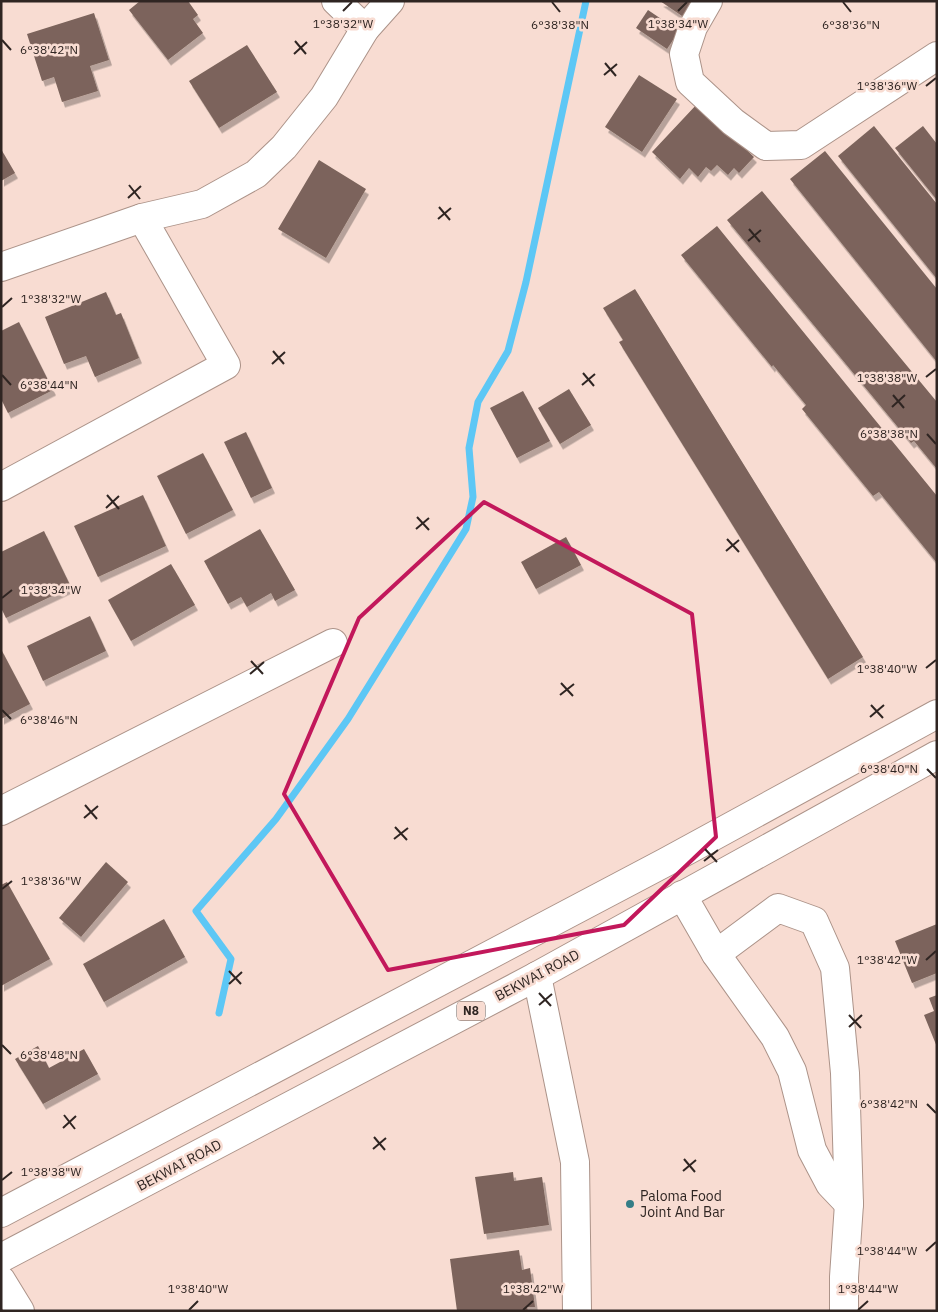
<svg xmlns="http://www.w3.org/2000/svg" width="938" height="1312" viewBox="0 0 938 1312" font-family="'IBM Plex Sans',sans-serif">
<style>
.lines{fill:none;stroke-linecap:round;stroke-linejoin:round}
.stream{stroke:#5dc7f5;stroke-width:7}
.building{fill:#7b645b;filter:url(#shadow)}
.minor-casing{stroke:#ac9389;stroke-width:30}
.trunk-casing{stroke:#ac9389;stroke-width:30}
.minor{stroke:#fff;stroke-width:28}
.trunk{stroke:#fff;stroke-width:28}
.marked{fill:none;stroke:#c2185b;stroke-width:4;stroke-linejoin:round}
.ticks{fill:none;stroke:#2f2522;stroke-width:2}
.poi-dot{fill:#357d86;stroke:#f8dcd2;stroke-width:2}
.labels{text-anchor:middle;stroke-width:5;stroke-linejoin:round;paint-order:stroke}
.shield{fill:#f8dcd2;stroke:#6b5c57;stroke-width:1}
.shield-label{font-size:12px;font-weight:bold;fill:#2f2522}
.street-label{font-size:14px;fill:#2f2522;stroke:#f8dcd2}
.poi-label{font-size:14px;fill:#2f2522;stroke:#f8dcd2;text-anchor:start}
.ticks-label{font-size:12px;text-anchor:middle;fill:#2f2522;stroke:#f8dcd2;stroke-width:5;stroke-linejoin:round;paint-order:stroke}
</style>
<defs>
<filter id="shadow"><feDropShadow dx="3" dy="5.5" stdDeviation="0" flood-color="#0004"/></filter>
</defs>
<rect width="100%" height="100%" fill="#f8dcd2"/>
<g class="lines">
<polyline class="stream" points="219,1013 231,959 196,911 276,819 348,719 466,529 473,497 469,448 478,402 508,351 526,282 586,1"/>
</g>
<g class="building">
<polygon points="140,1 188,1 198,15 193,19 203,33 168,60 129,10"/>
<polygon points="660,1 695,1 685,18"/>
<polygon points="648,10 679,31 667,49 636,28"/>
<polygon points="94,13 109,60 90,66 98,91 62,102 54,77 42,81 27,34"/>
<polygon points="247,45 277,92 219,128 189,81"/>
<polygon points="639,75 677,99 642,152 605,127"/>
<polygon points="698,103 754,157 739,173 734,168 728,175 717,165 711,171 706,167 698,177 689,168 680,179 652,152"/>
<polygon points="874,126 937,204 937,279 838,156"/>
<polygon points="923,126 937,144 937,200 895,148"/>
<polygon points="1,149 15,173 1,181"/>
<polygon points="825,151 937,289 937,362 790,179"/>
<polygon points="319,160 366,189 326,258 278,229"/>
<polygon points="762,191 937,402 937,469 914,441 911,443 727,220"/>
<polygon points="717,226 937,496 937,563 879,492 873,496 802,409 806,405 773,365 772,367 681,255"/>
<polygon points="635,289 863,657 828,679 619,342 623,340 603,308"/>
<polygon points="106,292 116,315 121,313 139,358 95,377 86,356 64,364 45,317"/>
<polygon points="19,322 53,390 8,413 1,399 1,331"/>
<polygon points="569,389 591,425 560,444 538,408"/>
<polygon points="523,391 550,441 517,458 490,408"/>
<polygon points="246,432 272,488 251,498 224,442"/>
<polygon points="203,453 233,510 186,534 157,476"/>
<polygon points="143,495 166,546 98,577 74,526"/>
<polygon points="260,529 295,590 275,601 271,593 247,607 241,597 228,604 204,561"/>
<polygon points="44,531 71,587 6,618 1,608 1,552"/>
<polygon points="566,537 581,565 536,589 521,562"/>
<polygon points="171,564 195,605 131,641 108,600"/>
<polygon points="90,616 106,651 43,681 27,646"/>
<polygon points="1,649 30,704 1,719"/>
<polygon points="106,862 128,882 81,937 59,918"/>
<polygon points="7,882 50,959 1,986 1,885"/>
<polygon points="164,919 185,957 104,1002 83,964"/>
<polygon points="937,924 937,973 912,983 895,941"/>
<polygon points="937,995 937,1047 924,1015 934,1011 929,998"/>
<polygon points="38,1046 49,1068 84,1049 98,1074 43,1104 15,1059"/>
<polygon points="513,1172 514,1181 542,1177 549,1225 484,1234 475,1177"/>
<polygon points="519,1250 522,1270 530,1268 535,1307 527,1307 528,1311 457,1311 450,1259"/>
</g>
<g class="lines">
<g class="minor-casing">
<g id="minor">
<polyline points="336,1 365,29"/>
<polyline points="708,1 693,27 684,54 690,82 733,122 766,146 801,145 937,56"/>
<polyline points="1,267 142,218 202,204 256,174 284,147 324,97 365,29 390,1"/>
<polyline points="1,487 226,365 142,218"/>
<polyline points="1,811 333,643"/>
<polyline points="682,895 716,954 775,1037 792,1071 812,1150 830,1184 849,1204"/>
<polyline points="716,954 778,908 814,921 835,968 845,1073 849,1204 844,1277 844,1311"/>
<polyline points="537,976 575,1162 577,1311"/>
<polyline points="1,1280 20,1311"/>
</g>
</g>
<g class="trunk-casing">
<g id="trunk">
<polyline points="1,1213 666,862 937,714"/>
<polyline points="1,1258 537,976 937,755"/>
</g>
</g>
<use href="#minor" class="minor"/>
<use href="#trunk" class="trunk"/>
</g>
<path class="marked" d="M484,502L692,614L716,837L624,925L388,970L284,794L359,618Z"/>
<path class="ticks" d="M552,2L560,12M843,2L851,12M343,11L352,2M678,11L687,2M2,40L11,50M295,41L306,54M294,54L307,42M605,63L616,76M604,75L617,64M926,86L936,78M129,185L140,199M128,198L141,186M439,207L450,220M438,219L451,208M749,229L760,242M748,241L761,230M2,307L12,298M273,351L284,364M272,364L285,352M583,373L594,386M2,375L11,385M926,377L936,369M582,385L595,374M893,395L904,408M892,407L905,395M927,434L936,444M107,495L119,509M106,508L119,496M417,517L429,530M416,529L429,518M727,539L739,552M726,551L739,540M2,598L12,590M251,661L263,674M926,668L936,660M250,674L264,662M561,683L573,696M560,695L574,684M871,705L883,718M2,710L11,719M870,717L884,705M927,769L936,778M85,805L97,819M84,818L98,806M395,827L407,840M394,839L408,828M705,849L717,862M704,861L718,850M2,889L12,881M926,960L936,951M229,971L241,984M229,984L242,972M539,993L551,1006M539,1005L552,994M849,1015L861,1028M849,1027L862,1015M2,1045L11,1054M927,1104L936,1113M64,1115L75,1129M63,1128L76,1116M374,1137L385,1150M373,1149L386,1138M684,1159L695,1172M683,1171L696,1160M2,1180L12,1172M926,1251L936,1242M189,1310L198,1301M523,1310L533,1301M858,1310L868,1301"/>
<circle class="poi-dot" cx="630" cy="1204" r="5"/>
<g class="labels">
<rect class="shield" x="457" y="1001.5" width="28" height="19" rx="4"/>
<g class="shield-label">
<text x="471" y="1015">N8</text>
</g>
<g class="street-label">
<text transform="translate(537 975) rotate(-28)" y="5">BEKWAI ROAD</text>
<text transform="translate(179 1165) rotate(-28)" y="5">BEKWAI ROAD</text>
</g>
<g class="poi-label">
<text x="640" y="1201">Paloma Food<tspan x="640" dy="16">Joint And Bar</tspan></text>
</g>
</g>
<g class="ticks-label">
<text x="343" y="28">1°38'32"W</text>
<text x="678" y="28">1°38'34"W</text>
<text x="560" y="29">6°38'38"N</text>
<text x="851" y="29">6°38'36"N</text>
<text x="49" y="54">6°38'42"N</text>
<text x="887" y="90">1°38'36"W</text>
<text x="51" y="303">1°38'32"W</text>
<text x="887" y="382">1°38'38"W</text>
<text x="49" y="389">6°38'44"N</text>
<text x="889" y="438">6°38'38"N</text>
<text x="51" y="594">1°38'34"W</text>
<text x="887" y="673">1°38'40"W</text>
<text x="49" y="724">6°38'46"N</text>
<text x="889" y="773">6°38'40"N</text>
<text x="51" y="885">1°38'36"W</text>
<text x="887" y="964">1°38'42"W</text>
<text x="49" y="1059">6°38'48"N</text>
<text x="889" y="1108">6°38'42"N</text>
<text x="51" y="1176">1°38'38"W</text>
<text x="887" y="1255">1°38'44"W</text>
<text x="198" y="1293">1°38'40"W</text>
<text x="533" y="1293">1°38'42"W</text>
<text x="868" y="1293">1°38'44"W</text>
</g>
<rect width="938" height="1312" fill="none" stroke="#2f2522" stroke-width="5"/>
</svg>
